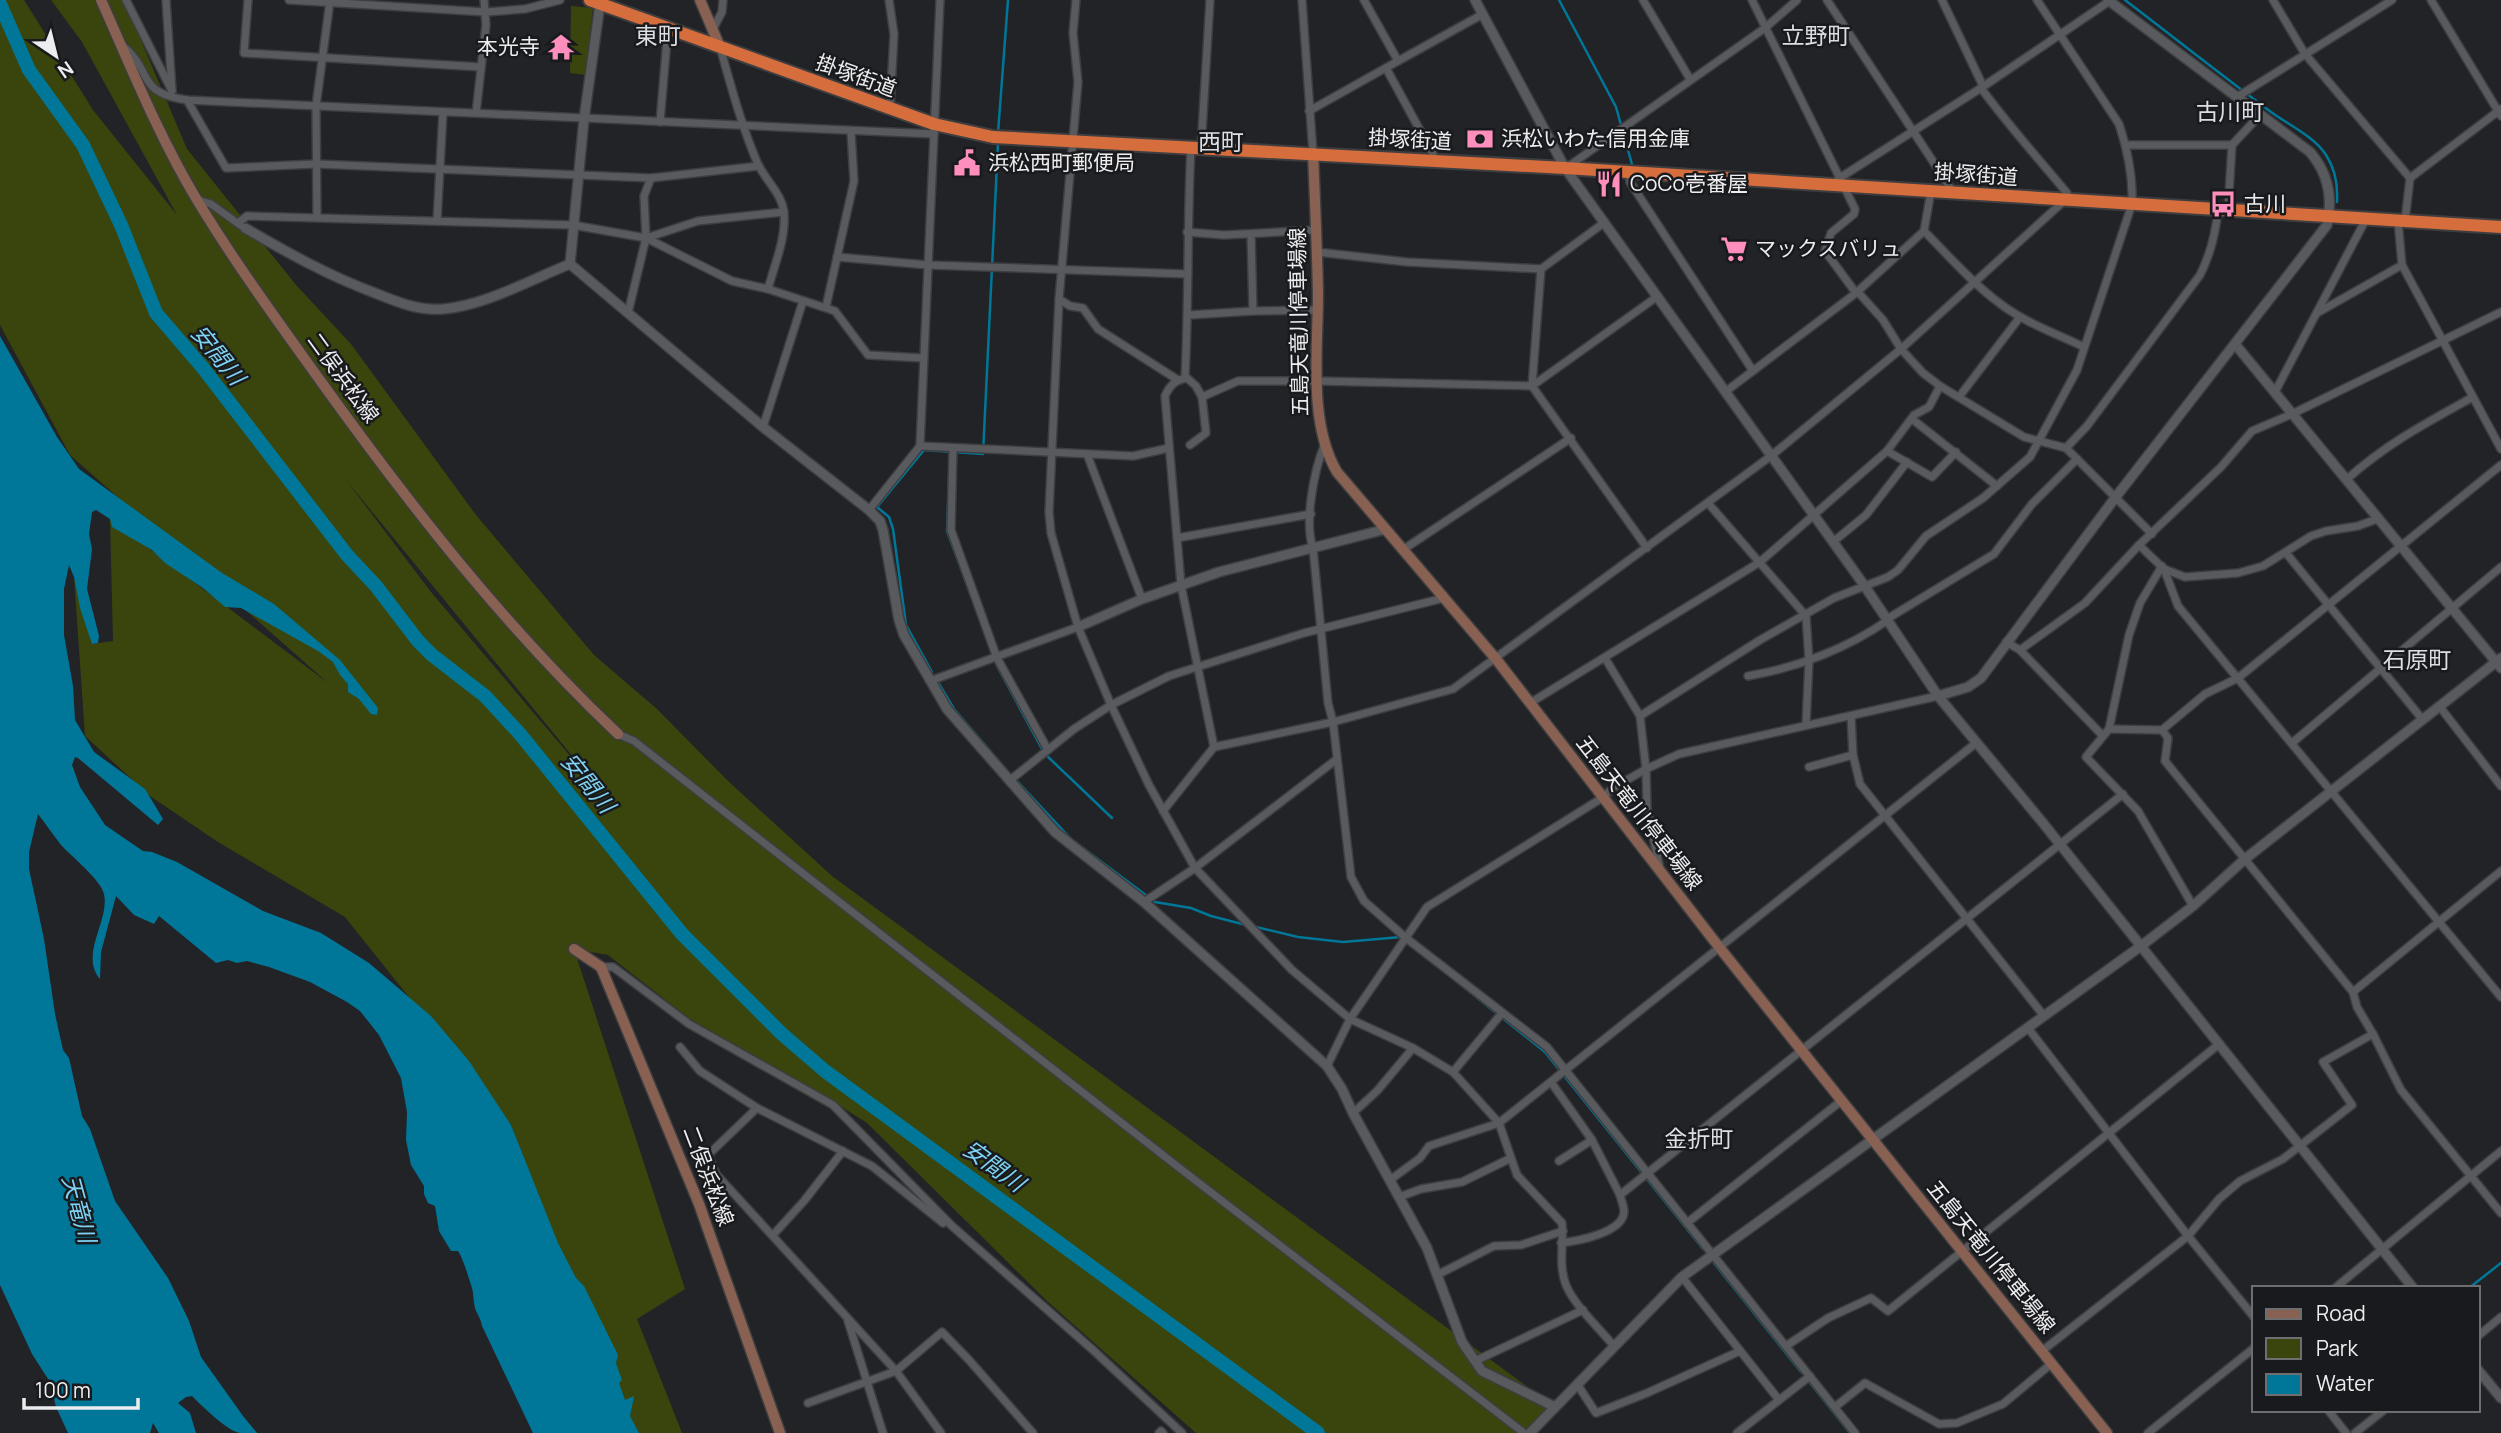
<svg xmlns="http://www.w3.org/2000/svg" width="2501" height="1433" viewBox="0 0 2501 1433" font-family="Manrope,'Noto Sans JP',sans-serif">
<style>
.green{fill:#39450c;fill-rule:evenodd}
.water{fill:#007798}
.lines{fill:none;stroke-linecap:round;stroke-linejoin:round}
.stream{stroke:#007798;stroke-width:2.5}
.river{stroke:#007798;stroke-width:14}
.minor-casing{stroke:#3e3e40;stroke-width:10}
.tertiary-casing{stroke:#3e3e40;stroke-width:12}
.secondary-casing{stroke:#3e3e40;stroke-width:13}
.trunk-casing{stroke:#3e3e40;stroke-width:16}
.minor{stroke:#595a5e;stroke-width:7}
.tertiary{stroke:#595a5e;stroke-width:9}
.secondary{stroke:#886152;stroke-width:10}
.trunk{stroke:#d66d3d;stroke-width:12}
.labels{text-anchor:middle;stroke-width:5;stroke-linejoin:round;paint-order:stroke}
.poi-label{font-size:21px;fill:#ededf0;stroke:#191a1d;text-anchor:start}
.street-label{font-size:21px;fill:#ededf0;stroke:#191a1d}
.neighbourhood-label{font-size:23px;fill:#dddee2;stroke:#191a1d}
.water-label{font-size:23px;font-style:italic;fill:#7ed2f3;stroke:#191a1d}
</style>
<rect width="100%" height="100%" fill="#222326"/>
<g class="green">
<path d="M0,0H24L93,110L177,215L82,42L51,0H124L187,149L296,285L351,344L476,515L594,655L657,709L728,781L832,876L1555,1407L1529,1433H1196L1048,1302L867,1123L815,1090L690,1019L608,955L574,949L685,1289L637,1319L682,1433H629L511,1125L345,917L218,842L150,796L85,736L74,577L92,644L113,641L110,519L328,683L70,455L0,325ZM346,480L578,763L577,764L431,592Z"/>
<polygon points="571,6 593,8 585,75 570,73"/>
</g>
<path class="water" d="M0,336L57,437L79,469L222,573L274,604L340,660L378,708L377,715L371,714L359,699L348,692V684L340,675L333,662L318,651L241,608L225,607L203,588L165,563L152,550L112,527L110,519L96,510L92,512L89,534L92,549L87,589L99,636L98,643L92,644L80,608L74,577L69,565L64,589V635L73,686L75,720L94,752L145,789L163,819L158,825L78,758L75,757L72,765L80,787L105,825L121,836L143,851L152,852L177,862L263,911L321,933L369,963L431,1016L469,1061L511,1125L558,1243L576,1278L584,1286L618,1355L616,1363L622,1380L619,1383L625,1400L634,1396L630,1416L639,1433H533L482,1326C481,1320 479,1317 476,1311C473,1303 474,1295 472,1288C469,1279 463,1258 458,1251H451L439,1231L435,1206L428,1203L424,1194V1186L411,1165L406,1140L407,1112L401,1078L379,1035L360,1011L347,1002L310,982L269,967L247,961L237,963L228,960L216,963L159,916L154,924L134,915L116,896L101,952L100,979C79,954 110,921 104,894C101,880 72,857 61,845C53,835 46,824 38,814L29,852V869L44,939L55,1014L63,1050L69,1058L82,1116L90,1129L115,1201L168,1278L189,1321L201,1357L243,1416L257,1433C252,1433 246,1433 240,1433C227,1431 202,1406 192,1396L186,1397L178,1403L190,1413L196,1433H159L153,1423L150,1433H68L56,1407L50,1382L32,1354L0,1285Z"/>
<g class="lines">
<g class="stream">
<polyline points="1559,0 1616,107 1633,168"/>
<path d="M2125,0C2172,36 2219,73 2267,109C2286,124 2313,135 2326,155C2336,170 2338,185 2337,202"/>
<polyline points="998,133 1008,0"/>
<polyline points="949,480 947,531 972,598"/>
<polyline points="997,666 1042,749"/>
<polyline points="932,672 906,625 893,529 889,517 877,507 924,450 983,454 998,143"/>
<polyline points="939,684 954,709 1010,774"/>
<polyline points="1046,755 1112,818"/>
<polyline points="1016,780 1071,839 1147,896"/>
<polyline points="1155,902 1191,908 1211,916 1246,925"/>
<polyline points="1256,927 1298,937 1343,942 1401,937"/>
<polyline points="1455,980 1545,1052 1703,1249"/>
<polyline points="1714,1263 1801,1372"/>
<polyline points="2469,1288 2501,1263"/>
<polyline points="1810,1383 1850,1433"/>
</g>
<polyline class="river" points="0,4 29,70 83,145 121,225 156,313 203,368 347,555 376,586 418,641 432,655 485,696 520,734 682,934 782,1034 825,1071 1318,1433"/>
<g class="minor-casing">
<g id="minor">
<polyline points="126,0 172,91"/>
<polyline points="166,0 172,90"/>
<polyline points="248,0 244,53 481,67"/>
<polyline points="289,0 486,12 525,9 560,0"/>
<polyline points="889,0 894,34 890,108"/>
<path d="M1076,0L1073,33L1078,82L1059,299L1049,512L1051,533L1078,627L1111,705L1149,785L1195,868L1292,970L1350,1019L1413,1048L1453,1072L1499,1123L1517,1175L1562,1223C1564,1243 1558,1265 1566,1285C1574,1305 1600,1329 1614,1346"/>
<polyline points="1302,0 1313,153"/>
<polyline points="1643,0 1690,79"/>
<polyline points="1752,0 1855,209 1854,214 1831,233 1825,251 1856,293"/>
<polyline points="1827,0 1953,192"/>
<polyline points="1942,0 1983,86"/>
<polyline points="2273,0 2305,54 2410,178 2405,221"/>
<polyline points="2431,0 2501,116"/>
<polyline points="713,29 722,12 723,0"/>
<path d="M122,45C154,71 135,93 187,100L934,134"/>
<path d="M720,47C731,86 741,124 757,162C764,179 783,194 784,214C786,239 774,266 768,289"/>
<polyline points="1398,61 1483,14"/>
<polyline points="1386,68 1433,154 1433,161"/>
<polyline points="2237,97 2392,0"/>
<polyline points="187,100 226,168 316,164 651,178 644,196 646,238 628,313"/>
<polyline points="1309,111 1398,61 1364,0"/>
<polyline points="476,113 486,25 484,0"/>
<polyline points="660,122 668,28"/>
<polyline points="2126,145 2232,145"/>
<polyline points="1201,148 1210,0"/>
<polyline points="1566,168 1765,28 1797,0"/>
<polyline points="1630,172 1630,182 1753,371"/>
<polyline points="651,178 759,166"/>
<polyline points="2410,178 2501,109"/>
<polyline points="1838,179 1981,88 2111,0"/>
<polyline points="198,200 211,204 240,225"/>
<polyline points="2228,210 2232,145 2260,115"/>
<polyline points="317,217 316,106 330,1"/>
<polyline points="437,221 443,112"/>
<polyline points="2398,221 2402,265 2501,449"/>
<polyline points="238,223 247,216 573,225 646,238 732,281 768,289 835,311 868,355 923,358"/>
<path d="M1924,231C1948,255 1971,282 1998,302C2023,322 2055,333 2084,347"/>
<polyline points="1187,232 1224,235 1316,230"/>
<polyline points="1251,234 1253,311"/>
<polyline points="646,238 698,221 784,212"/>
<polyline points="1317,252 1407,262 1541,269 1605,222"/>
<polyline points="837,257 928,265 1188,274"/>
<polyline points="1541,269 1532,386 1647,548"/>
<polyline points="1858,292 1883,320 1901,349 1923,373 1940,386 2024,437 2066,448 2152,534"/>
<polyline points="1059,299 1070,306 1083,308 1098,329 1178,380"/>
<polyline points="826,307 854,181 851,132"/>
<polyline points="2317,313 2402,265"/>
<polyline points="1189,315 1253,311 1318,310"/>
<path d="M1185,378C1189,301 1187,224 1191,147"/>
<polyline points="1725,392 1856,293 1924,231 1931,191"/>
<polyline points="2275,392 2366,219"/>
<polyline points="1959,397 2020,317"/>
<polyline points="1912,419 1997,486"/>
<polyline points="763,427 803,301"/>
<polyline points="1190,445 1206,433 1202,397"/>
<polyline points="920,446 1133,456 1169,448"/>
<path d="M1324,446C1314,471 1304,522 1313,548L1328,703L1333,722L1351,877L1364,901L1406,938L1547,1047L1855,1433"/>
<polyline points="953,448 951,530 997,658 1048,750"/>
<path d="M2066,448L2087,426L2200,275C2211,253 2216,233 2218,209"/>
<polyline points="1887,451 1932,477 1956,452"/>
<polyline points="1087,454 1142,599"/>
<path d="M2346,480C2386,444 2426,423 2473,397"/>
<polyline points="1708,503 1806,616 1809,660 1806,725"/>
<polyline points="869,510 920,446 940,0"/>
<polyline points="1177,538 1311,514"/>
<polyline points="1833,542 1866,515 1907,462"/>
<polyline points="2139,545 2164,569 2178,606 2501,997"/>
<polyline points="1404,549 1571,438"/>
<polyline points="2286,553 2423,720"/>
<polyline points="2162,566 2140,603 2129,635 2109,729 2086,757 2138,811 2193,906"/>
<polyline points="2164,569 2185,577 2238,573 2263,566 2311,536 2326,531 2358,526 2377,519"/>
<polyline points="1887,619 1994,554 2032,504 2077,459"/>
<polyline points="2006,642 2020,650 2103,736"/>
<polyline points="2020,650 2085,603 2139,545 2221,467 2252,431 2292,414 2501,312"/>
<polyline points="1605,658 1640,716 1646,769 1647,808 1660,869"/>
<path d="M1748,676C1797,668 1848,648 1888,620"/>
<polyline points="930,681 1078,627"/>
<polyline points="1530,703 1760,562 1887,451 1914,415 1929,407 1940,386"/>
<polyline points="2440,707 2501,786"/>
<path d="M1640,716L1760,640L1834,598L1888,577L1898,570L1926,536L1983,498L2030,457L2077,370L2132,204C2133,176 2128,151 2119,124L2037,0"/>
<polyline points="1851,716 1853,755 1860,784 2044,1016"/>
<polyline points="2109,729 2162,730 2205,694 2238,678 2501,465"/>
<polyline points="2162,730 2168,738 2165,761 2353,992 2357,1007 2373,1034 2401,1090 2501,1213"/>
<polyline points="618,734 634,741 1182,1170 1524,1433"/>
<polyline points="2292,743 2501,567"/>
<path d="M1214,747L1181,585L1165,396C1170,385 1175,380 1187,378L1196,386L1202,397L1238,381H1318L1532,386L1658,296"/>
<polyline points="1809,767 1853,755"/>
<polyline points="1009,781 1074,729 1111,705 1169,676 1304,633 1444,598"/>
<path d="M1163,811L1214,747L1333,722L1453,689L1771,456L1901,349L2065,200L2067,193C2038,158 2008,125 1981,88"/>
<polyline points="1144,902 1195,868 1337,759"/>
<polyline points="601,967 613,967 689,1024 833,1105 952,1226 1093,1350 1182,1433"/>
<polyline points="2353,992 2501,871"/>
<polyline points="2028,1028 2188,1236 2254,1317"/>
<polyline points="680,1047 700,1071 757,1108 872,1166 943,1223"/>
<polyline points="1327,1066 1350,1019 1427,907 1602,798 1613,788 1646,769 1679,754 1938,696"/>
<polyline points="1453,1072 1502,1013"/>
<polyline points="1551,1082 1592,1140 1620,1195"/>
<polyline points="757,1108 708,1155 716,1174 896,1371 941,1433"/>
<polyline points="1353,1113 1377,1091 1413,1048"/>
<polyline points="1559,1161 1592,1140"/>
<polyline points="1390,1180 1420,1158 1429,1146 1499,1123 1976,743"/>
<polyline points="1399,1197 1421,1189 1462,1182 1511,1158"/>
<polyline points="1687,1223 1841,1101"/>
<polyline points="773,1235 804,1201 843,1151"/>
<path d="M1561,1243C1577,1241 1624,1233 1624,1211C1624,1206 1621,1200 1620,1195L2123,794"/>
<polyline points="1437,1275 1494,1246 1521,1245 1563,1231"/>
<polyline points="1682,1277 1779,1400"/>
<polyline points="2335,1288 2501,1151"/>
<polyline points="848,1321 883,1433"/>
<polyline points="2478,1336 2501,1317"/>
<polyline points="1786,1346 1828,1318 1871,1298 1888,1311 2218,1045"/>
<polyline points="2042,1351 2188,1236 2219,1199 2240,1181 2283,1159 2352,1105 2323,1062 2373,1034"/>
<polyline points="1475,1361 1583,1310"/>
<polyline points="1577,1384 1596,1413 1647,1393 1740,1351"/>
<polyline points="808,1403 896,1371 942,1332 969,1360 1033,1433"/>
<polyline points="1835,1407 1865,1383 1939,1424 1957,1423 2003,1404 2051,1364"/>
<polyline points="2328,1410 2346,1433"/>
<polyline points="1159,1433 1161,1431 1163,1433"/>
<polyline points="1737,1433 1810,1376"/>
<polyline points="2148,1433 2254,1348"/>
<polyline points="2355,1433 2384,1410"/>
</g>
</g>
<g class="tertiary-casing">
<g id="tertiary">
<polyline points="1475,0 1565,168 1864,585 1938,696 2043,823 2413,1288"/>
<path d="M245,228C288,253 329,276 375,293C397,302 419,311 443,309C484,306 532,279 570,264"/>
<polyline points="570,264 763,427 869,510 880,521 883,530 899,620 904,635 947,709 1055,832 1144,902 1327,1066 1342,1089 1353,1113 1427,1248 1462,1342 1482,1371 1555,1407"/>
<polyline points="570,264 584,119 600,4"/>
<polyline points="2235,344 2501,668"/>
<polyline points="1078,627 1142,599 1219,572 1386,529"/>
<path d="M1938,696L1968,687L1981,678L2115,498L2327,225C2333,198 2328,173 2310,152L2108,0"/>
<polyline points="2478,1370 2501,1398"/>
<polyline points="1530,1433 1682,1277 2141,946 2193,906 2245,859 2501,658"/>
</g>
</g>
<g class="secondary-casing">
<g id="secondary">
<path d="M101,0C131,67 159,137 197,200C235,263 279,323 322,383C412,508 506,628 618,734"/>
<polyline points="700,0 720,47"/>
<path d="M1313,153C1315,200 1317,246 1318,293C1318,349 1308,423 1337,472L1496,659L1719,947L2107,1433"/>
<polyline points="574,949 601,967 699,1204 780,1433"/>
</g>
</g>
<g class="trunk-casing">
<polyline id="trunk" points="590,0 934,124 993,137 1565,168 2501,227"/>
</g>
<use href="#minor" class="minor"/>
<use href="#tertiary" class="tertiary"/>
<use href="#secondary" class="secondary"/>
<use href="#trunk" class="trunk"/>
</g>
<defs>
<g id="temple-bare" transform="scale(2.1)"><path d="M0-6L5-2H3V0L6.5 2.5H4V6H1.5V3h-3V6H-4V2.5H-6.5L-3 0V-2H-5Z" fill="#fe8ebb" stroke="#191a1d" stroke-width="2.5" paint-order="stroke"/></g>
<g id="bank-bare" transform="scale(2.1)"><path d="M-6-4H6V4H-6ZM0-2.3a2.3 2.3 0 1 0 0 4.6a2.3 2.3 0 1 0 0-4.6Z" fill="#fe8ebb" stroke="#191a1d" stroke-width="2.5" paint-order="stroke"/></g>
<g id="civic-bare" transform="scale(2.1)"><path d="M-.6-6.5H3V-4.5H.6V-3L4-1V1h2V6H-6V1h2V-1L-.6-3ZM-1.2 2.5V6h2.4V2.5Z" fill="#fe8ebb" stroke="#191a1d" stroke-width="2.5" paint-order="stroke"/></g>
<g id="restaurant-bare" transform="scale(2.1)"><path d="M-5-6h1v4h1v-4h1v4h1v-4h1v5L-1.5 .5V6h-2V.5L-5-1ZM5-6V6H3V1.5H1.5Q1.5-4 5-6Z" fill="#fe8ebb" stroke="#191a1d" stroke-width="2.5" paint-order="stroke"/></g>
<g id="bus-bare" transform="scale(2.1)"><path d="M-5-6H5V4H4V6H2V4H-2V6H-4V4H-5ZM-3.5-4V0h7V-4ZM-3.5 1.2v1.5H-2V1.2ZM2 1.2v1.5H3.5V1.2Z" fill="#fe8ebb" stroke="#191a1d" stroke-width="2.5" paint-order="stroke"/></g>
<g id="supermarket-bare" transform="scale(2.1)"><path d="M-6-5.5h2.5l.6 2H6L4.5 2H-2.5L-4.4-4H-6ZM-1.5 3.2a1.3 1.3 0 1 0 .1 0ZM3 3.2a1.3 1.3 0 1 0 .1 0Z" fill="#fe8ebb" stroke="#191a1d" stroke-width="2.5" paint-order="stroke"/></g>
</defs>
<g fill-rule="evenodd">
<use href="#temple-bare" x="561" y="47"/>
<use href="#bank-bare" x="1480" y="139"/>
<use href="#civic-bare" x="967" y="163"/>
<use href="#restaurant-bare" x="1609" y="184"/>
<use href="#bus-bare" x="2223" y="204"/>
<use href="#supermarket-bare" x="1734" y="249"/>
</g>
<g class="labels">
<g class="poi-label">
<text x="540" y="54" text-anchor="end">本光寺</text>
<text x="1501" y="146">浜松いわた信用金庫</text>
<text x="988" y="170">浜松西町郵便局</text>
<text x="1630" y="191">CoCo壱番屋</text>
<text x="2244" y="211">古川</text>
<text x="1755" y="256">マックスバリュ</text>
</g>
<g class="street-label">
<text transform="translate(856 76) rotate(20)" y="7">掛塚街道</text>
<text transform="translate(1410 140) rotate(3)" y="7">掛塚街道</text>
<text transform="translate(1976 175) rotate(4)" y="7">掛塚街道</text>
<text transform="translate(1299 322) rotate(-91)" y="7">五島天竜川停車場線</text>
<text transform="translate(343 378) rotate(54)" y="7">二俣浜松線</text>
<text transform="translate(1639 813) rotate(52)" y="7">五島天竜川停車場線</text>
<text transform="translate(708 1176) rotate(69)" y="7">二俣浜松線</text>
<text transform="translate(1991 1257) rotate(51)" y="7">五島天竜川停車場線</text>
</g>
<g class="neighbourhood-label">
<text x="658" y="44">東町</text>
<text x="1816" y="44">立野町</text>
<text x="2230" y="120">古川町</text>
<text x="1221" y="150">西町</text>
<text x="2417" y="668">石原町</text>
<text x="1699" y="1147">金折町</text>
</g>
<g class="water-label">
<text transform="translate(218 355) rotate(51)" y="8">安間川</text>
<text transform="translate(588 783) rotate(51)" y="8">安間川</text>
<text transform="translate(994 1166) rotate(36)" y="8">安間川</text>
<text transform="translate(79 1209) rotate(75)" y="8">天竜川</text>
</g>
</g>
<rect x="2252" y="1286" width="228" height="126" fill="#191a1d" stroke="#6e6e71" stroke-width="2"/>
<rect x="2266" y="1309" width="35" height="10" fill="#886152" stroke="#6e6e71" stroke-width="2"/>
<text x="2316" y="1321" font-size="21" fill="#ededf0">Road</text>
<rect x="2266" y="1338" width="35" height="21" fill="#39450c" stroke="#6e6e71" stroke-width="2"/>
<text x="2316" y="1356" font-size="21" fill="#ededf0">Park</text>
<rect x="2266" y="1374" width="35" height="21" fill="#007798" stroke="#6e6e71" stroke-width="2"/>
<text x="2316" y="1391" font-size="21" fill="#ededf0">Water</text>
<g transform="translate(56 56) rotate(145)" stroke="#191a1d" stroke-width="5" paint-order="stroke">
<path d="M0-5L12 26L0 18L-12 26Z" fill="#ededf0"/>
<text y="-10" font-size="19" font-weight="bold" text-anchor="middle" fill="#ededf0">N</text>
</g>
<path d="M24 1398v10h114v-10" fill="none" stroke="#ededf0" stroke-width="3.5"/>
<text x="35" y="1398" font-size="21" fill="#ededf0" stroke="#191a1d" stroke-width="5" paint-order="stroke">100 m</text>
</svg>
